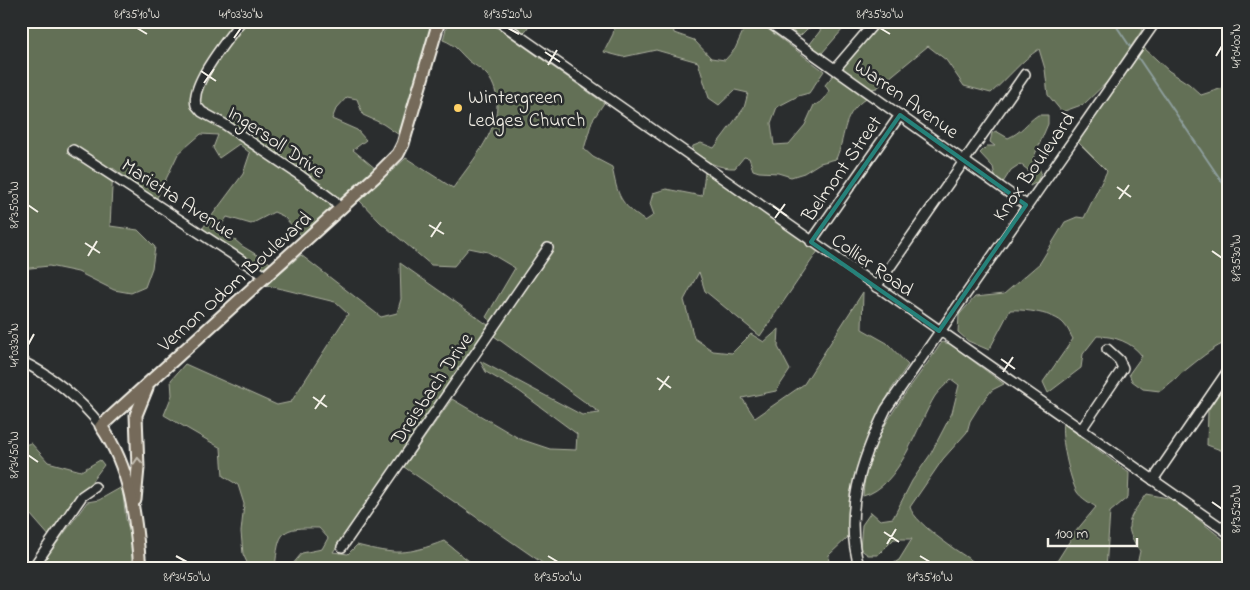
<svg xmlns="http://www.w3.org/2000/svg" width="1250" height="590" viewBox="0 0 1250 590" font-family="'Indie Flower',sans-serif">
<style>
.green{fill:#636f56;stroke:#acb09f}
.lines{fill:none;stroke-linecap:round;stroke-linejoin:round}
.stream{stroke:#8d9e9c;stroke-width:2}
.minor-casing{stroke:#f4f1e8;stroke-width:12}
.major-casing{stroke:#f4f1e8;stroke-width:15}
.minor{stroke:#2a2d2e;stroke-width:9}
.major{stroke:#746a5a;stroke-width:11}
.oneway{stroke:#c1bbaf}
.marked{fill:none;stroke:#26827a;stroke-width:4;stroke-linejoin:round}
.ticks{fill:none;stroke:#f4f1e8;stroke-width:2}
.poi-dot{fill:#ffd166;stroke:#2a2d2e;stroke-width:2}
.labels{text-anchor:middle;stroke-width:5;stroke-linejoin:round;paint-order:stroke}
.poi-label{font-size:20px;fill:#f4f1e8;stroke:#2a2d2e;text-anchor:start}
.street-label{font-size:20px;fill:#f4f1e8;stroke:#2a2d2e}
.neatline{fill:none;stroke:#f4f1e8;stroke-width:2}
.ticks-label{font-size:12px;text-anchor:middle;fill:#f4f1e8}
</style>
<rect width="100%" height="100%" fill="#2a2d2e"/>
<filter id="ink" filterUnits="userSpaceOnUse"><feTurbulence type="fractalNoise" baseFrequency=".02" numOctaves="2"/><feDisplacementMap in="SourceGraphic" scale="10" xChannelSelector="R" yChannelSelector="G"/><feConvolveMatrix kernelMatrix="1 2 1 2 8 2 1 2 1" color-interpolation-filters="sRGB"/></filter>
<g filter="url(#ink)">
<g class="green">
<polygon points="21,21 439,21 405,139 383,124 363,115 357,99 347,97 336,109 332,119 357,130 366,140 353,150 376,169 301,235 283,216 274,212 251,224 227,217 220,227 242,246 272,264 263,269 202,229 243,174 250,153 239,144 219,158 213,148 218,135 201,134 178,154 156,200 113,168 110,226 138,230 155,247 152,268 145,287 131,293 114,290 78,272 49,266 21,269"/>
<path d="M448,21H488L604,103L592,121L584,149L593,157L612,167C618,196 619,203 645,221L654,215L650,204L653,193L666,189L702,196L705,172L818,251L760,336L705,291L699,272L684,300L694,338L713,351L732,353L751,334L764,342L779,329L778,347L790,370L776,391L742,398L755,418L804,384L863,292L862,329L887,343L908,365L891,390L878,416L850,493L848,537L829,555L828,569H551L404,467L452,399L520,439L550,449L576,450L577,434L519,391L486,372L480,361L582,415L600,413L494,336L499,329L486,317L515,268L488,252L469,248L454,266L431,265L380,222L359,200L406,158L453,188C474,158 513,117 490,79C486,72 476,66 469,61C460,53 455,44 443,40Z"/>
<polygon points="503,21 520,21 524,24 525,21 532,21 522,36"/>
<path d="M615,21H642L647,25L654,21H672L674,33L694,40L711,58L725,60L735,49L744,29L741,21H757L824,71L809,93L798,96L777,107L771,123L774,145L789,144L805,125L814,105C822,103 826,98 829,91L825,85L834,74L869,96C840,116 848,130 836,159L820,163L804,173L791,177L778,173L759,172L753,170L749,158L744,157L735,168C721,169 701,161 692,150L693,146L701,143L714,148L744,108L748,93L735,90L719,105L709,98L698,62L656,50L623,57L604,52L613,34Z"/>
<polygon points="791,21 850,21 822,53 814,50 810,44 820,31 823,22 807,29 800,36 788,28"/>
<path d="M877,21H1136L1142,30L1108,81L1084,104L1062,112L1048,95L1045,69L1039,49C1021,61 1008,78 991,93L964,86L946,60L928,46L877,88L871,89L840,68Z"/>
<polygon points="1183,21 1211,21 1209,24 1199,28"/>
<path d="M1144,48L1169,71L1189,84L1201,95L1229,86V342C1214,343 1174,381 1160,391L1143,389L1132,381L1129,374L1142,356C1132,342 1114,336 1097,336L1083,354L1081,368L1048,393L1043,382L1073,339C1070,334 1068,328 1064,324C1055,313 1024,309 1010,310L989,350L968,341L958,332L959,315L975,297L1004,294L1040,263L1065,222L1077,217L1084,218L1107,171L1078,142Z"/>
<path d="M1038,115H1048V124L1033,159L1041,172L1037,182L1030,186L1028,170L1020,164L1011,170L1002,184L995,176L993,167L980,153L987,146H995L990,142L992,133L996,131L1008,138C1022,132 1026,123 1038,115Z"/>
<path d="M301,255L381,317L397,313L401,299L400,263L488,325L485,336L333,552L348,554L357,545C396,555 407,555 444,541L479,569H294L292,565L302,553L322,549L328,538L319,528C280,527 279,531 275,568L250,569L243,554L241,532L244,504L238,485L223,476L221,448L164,415L172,395L171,380L185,364L277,405L291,402L348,314L335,302L266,285Z"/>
<path d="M942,342L950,344L1004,384L992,390L980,405L970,421L967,432L943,459L910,507C914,524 968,559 986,569H885L899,560L912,539H894L878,555H868L860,549L862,525L871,512L880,520L893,518L912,481L930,455L952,413L959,385L951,379C946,385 939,390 935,396C917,425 900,487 863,496C866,434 910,391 942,342Z"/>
<polygon points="1229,379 1229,449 1226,452 1207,445 1208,410"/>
<path d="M1063,423L1129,473L1128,497L1110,512L1106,569H1052L1076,531L1096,507C1090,503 1081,498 1077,492C1070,480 1060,436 1063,423Z"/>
<polygon points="31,443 48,462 81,471 100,460 104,465 50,537 30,514 21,512 21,446"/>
<polygon points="122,487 126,519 135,551 136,569 38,569 87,502 99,500"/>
<path d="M1147,494L1173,499L1229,544V561L1222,569H1136L1140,551C1121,524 1129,518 1147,494Z"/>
</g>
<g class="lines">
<g class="stream">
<polyline points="1113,21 1131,48"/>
<polyline points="1137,56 1229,192"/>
</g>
<g class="minor-casing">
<g id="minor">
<path d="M241,21C228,39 190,84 196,105L202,112L224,124L301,176L333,200L340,209"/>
<polyline points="498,21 1229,533"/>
<polyline points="767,21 1026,205"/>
<polyline points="835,69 876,21"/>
<polyline points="73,150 267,277"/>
<polyline points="811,242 900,115"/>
<polyline points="876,287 1025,74"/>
<path d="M21,361C54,377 79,398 101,426"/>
<polyline points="1081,430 1123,368 1119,360 1107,349"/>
<polyline points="1153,480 1229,369"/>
<polyline points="342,547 548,248"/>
<polyline points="32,569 82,496 95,487"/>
<path d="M860,569C842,514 862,458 886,409L1156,21"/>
</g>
</g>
<g class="major-casing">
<g id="major">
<polyline points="135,500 138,468 136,415 147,388"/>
<path d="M140,569C136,518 131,469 101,426L376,176L398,154L403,144L439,21"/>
</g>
</g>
<use href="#minor" class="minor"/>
<use href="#major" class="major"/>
</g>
<defs><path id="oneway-chevron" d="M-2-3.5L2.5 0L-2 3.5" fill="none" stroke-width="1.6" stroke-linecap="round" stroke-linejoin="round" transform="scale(1.25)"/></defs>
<use class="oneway" href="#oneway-chevron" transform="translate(138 461) rotate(-93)"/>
</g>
<path class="marked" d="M900,115L1026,205L939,331L811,242Z"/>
<path class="ticks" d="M137,28L147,34M508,28L519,34M880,28L890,34M234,38L241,28M545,52L560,62M1216,56L1222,46M548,65L557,50M201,71L216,81M204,83L214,69M1117,187L1131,197M1119,199L1129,185M28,205L38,212M773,206L787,216M775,218L785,204M429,225L444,234M431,237L441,222M85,243L100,253M1212,251L1222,258M88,256L97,241M28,345L34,334M1001,359L1015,369M1003,372L1013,357M657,378L671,388M659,390L669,376M313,397L327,407M315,409L325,395M28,455L38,462M1212,502L1222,509M884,532L899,542M887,544L896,529M176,556L187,562M548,556L558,562M920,556L930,562"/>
<circle class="poi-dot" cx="458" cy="108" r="5"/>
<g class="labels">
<g class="poi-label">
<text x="468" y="103">Wintergreen<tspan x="468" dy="23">Ledges Church</tspan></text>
</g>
<g class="street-label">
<text transform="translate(907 98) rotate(35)" y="7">Warren Avenue</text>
<text transform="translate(277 141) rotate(34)" y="7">Ingersoll Drive</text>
<text transform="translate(1033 166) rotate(-55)" y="7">Knox Boulevard</text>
<text transform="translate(841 168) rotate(-55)" y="7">Belmont Street</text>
<text transform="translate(179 198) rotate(33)" y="7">Marietta Avenue</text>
<text transform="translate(873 264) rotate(35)" y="7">Collier Road</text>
<text transform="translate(234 281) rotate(-42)" y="7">Vernon Odom Boulevard</text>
<text transform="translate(431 388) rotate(-56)" y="7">Dreisbach Drive</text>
</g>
</g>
<rect width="1250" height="590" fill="none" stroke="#2a2d2e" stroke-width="55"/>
<path d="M1048 538v8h89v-8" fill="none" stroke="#f4f1e8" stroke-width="2.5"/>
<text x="1055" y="538" font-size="15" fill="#f4f1e8" stroke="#2a2d2e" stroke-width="4" paint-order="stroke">100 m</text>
<rect x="28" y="28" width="1194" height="534" class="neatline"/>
<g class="ticks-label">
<text x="137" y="18">81°35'10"W</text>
<text x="241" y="18">41°03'30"N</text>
<text x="508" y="18">81°35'20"W</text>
<text x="880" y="18">81°35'30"W</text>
<text transform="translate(1236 46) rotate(-90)" y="4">41°04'00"N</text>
<text transform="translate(14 205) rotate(-90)" y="4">81°35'00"W</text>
<text transform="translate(1236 258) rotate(-90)" y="4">81°35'30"W</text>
<text transform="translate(14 345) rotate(-90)" y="4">41°03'30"N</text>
<text transform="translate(14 455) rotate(-90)" y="4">81°34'50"W</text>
<text transform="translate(1236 509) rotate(-90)" y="4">81°35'20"W</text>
<text x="187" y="581">81°34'50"W</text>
<text x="558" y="581">81°35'00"W</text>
<text x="930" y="581">81°35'10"W</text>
</g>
</svg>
